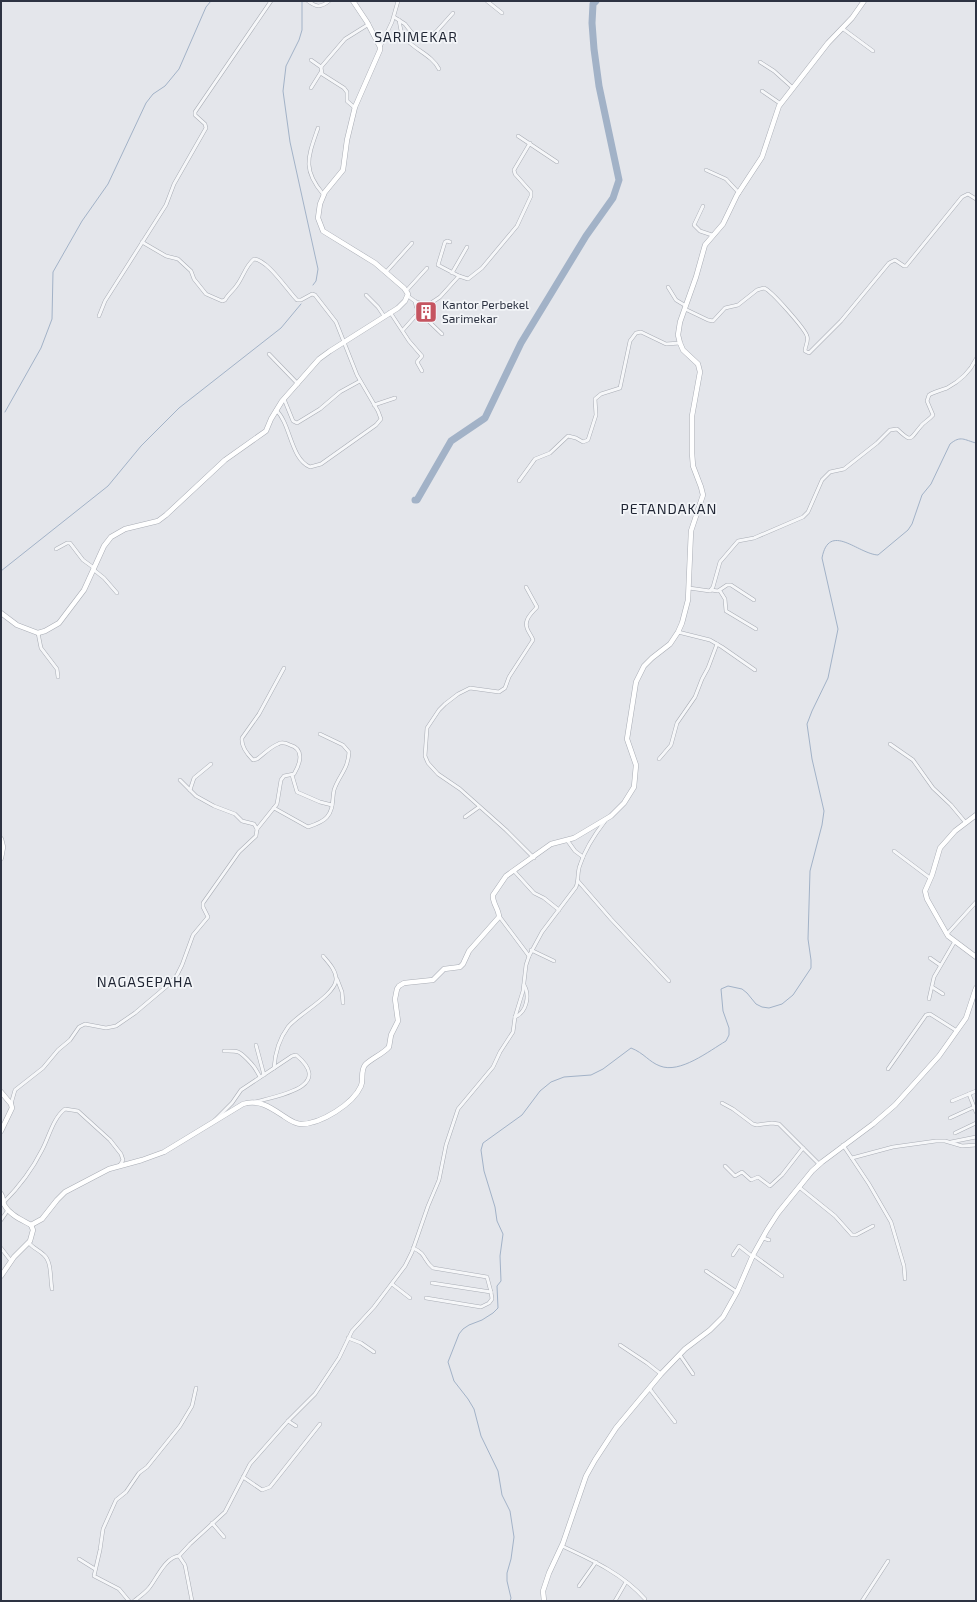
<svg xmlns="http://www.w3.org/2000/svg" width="977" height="1602" viewBox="0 0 977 1602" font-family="'Exo 2',sans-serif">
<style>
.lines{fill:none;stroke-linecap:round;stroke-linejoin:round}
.stream{stroke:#a2b2c7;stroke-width:1}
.river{stroke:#a2b2c7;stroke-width:7}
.street-casing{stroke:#a9adb5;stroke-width:4}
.secondary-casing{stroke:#a9adb5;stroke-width:5.5}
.street{stroke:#f6f7f9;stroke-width:3}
.secondary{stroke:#fff;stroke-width:4.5}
.labels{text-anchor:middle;stroke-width:3.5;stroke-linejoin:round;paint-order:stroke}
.poi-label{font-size:12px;fill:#2d3342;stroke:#f3f5f8;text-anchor:start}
.quarter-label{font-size:14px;letter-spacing:1px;fill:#1f2533;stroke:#f3f5f8}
</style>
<rect width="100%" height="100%" fill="#e4e6eb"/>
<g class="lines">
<g class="stream">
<polyline points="302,1 302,30 299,40 286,66 283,91 290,142 318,269 316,281 313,285"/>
<polyline points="5,412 41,348 52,319 53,272 82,221 108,184 146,103 153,94 165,86 179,69 206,7 211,1"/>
<polyline points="1,571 108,486 141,446 179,408 281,328 301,304"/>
<path d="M510,1601L511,1598L507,1581V1573L511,1559L514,1537L510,1511L502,1495L498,1471L481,1436L474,1409L468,1399L454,1381L448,1362L459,1334L463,1329L469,1325L482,1320L493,1313L498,1308L497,1286L501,1281L500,1256L503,1234L497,1221L495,1207L484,1171L481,1150L483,1143L522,1115L540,1091L551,1082L564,1077L591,1075L603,1069L631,1048C644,1053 649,1062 660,1066C680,1074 709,1051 726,1041L729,1035V1028L723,1011L721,989L728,986L742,989L747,993L756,1004L762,1007L769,1008L782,1004L793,995L811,968V960L808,939L810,871L822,825L824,811L812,759L807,724L812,711L828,678L838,629L822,558C829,521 858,554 878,555L908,530L912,524L922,495L931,484L950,444C961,435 964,440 976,443"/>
</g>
<polyline class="river" points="415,500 417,500 451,441 485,418 521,343 586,236 613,198 619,180 599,86 594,49 592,23 593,4 596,1"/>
<g class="street-casing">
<g id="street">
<path d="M308,1C316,7 320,8 329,1"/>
<polyline points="487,1 502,13"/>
<polyline points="394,17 405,24 412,33 425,37 436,32 453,13"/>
<path d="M399,20C400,24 400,29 402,33C410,49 431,53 439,69"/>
<polyline points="842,28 873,51"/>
<polyline points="380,47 392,22 398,1"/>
<polyline points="311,60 321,67 322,74 344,88 347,92 347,101 355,108"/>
<polyline points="760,62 774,71 793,88"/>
<polyline points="321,67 345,39 369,24"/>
<polyline points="311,88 321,72"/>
<polyline points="762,91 781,104"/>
<path d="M318,128C308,157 302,169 323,194"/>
<polyline points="518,136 557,162"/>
<polyline points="706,170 726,179 739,193"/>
<polyline points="703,206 694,225 700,231 712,235"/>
<path d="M142,242L166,256L178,259L191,271L194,279L206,294L222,301L225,300C228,294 234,290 237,285C243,277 246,265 254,259C268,260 287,290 297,300H301L312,294L315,295L336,322L357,375L378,411L381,419L376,425L321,464L310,467C290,458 291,424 276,410"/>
<polyline points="450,242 447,241 445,242 438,265 459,276 468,279 482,268 517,226 531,196 531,192 515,174 514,170 530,143"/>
<polyline points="386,272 412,243"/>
<polyline points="452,273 467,247"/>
<polyline points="668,287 676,300 686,306"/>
<polyline points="407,290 427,268"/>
<polyline points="366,295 378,307 384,316"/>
<polyline points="408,296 416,302 428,305 440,297 459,276"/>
<polyline points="415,301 416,306 418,311 442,334"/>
<path d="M685,309L708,320L713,321L725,308L738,305L757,290L764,288C771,290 805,329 807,336C809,341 805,346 805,351L809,353L841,321L889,263L895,260L904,266H906L962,197L968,194L976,199"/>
<polyline points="390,312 409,341 422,356 417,362 422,371"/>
<polyline points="99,316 105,301 166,205 174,184 206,128 205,124 195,115 195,112 271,1"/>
<polyline points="403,330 419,312"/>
<polyline points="269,354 298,384"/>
<polyline points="284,399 293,421 297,423 320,409 340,392 360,381"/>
<polyline points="374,405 395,398"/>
<polyline points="519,481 535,459 550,453 568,436 576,438 583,442 588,440 596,415 595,399 601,394 620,388 630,341 636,333 641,332 666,344 680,343"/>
<polyline points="56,549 67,543 70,543 83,560 94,568"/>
<polyline points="94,570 104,578 117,593"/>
<path d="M526,587L537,607C532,613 524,619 527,628C528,632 532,636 533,640L509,677L505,688L499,692L470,688L458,694L445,704L439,710L427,728L425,756L428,763L438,774L460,789L506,830L534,858"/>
<path d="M689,588L710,591L713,587L720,562L738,541L754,538L803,517L808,512L822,480L830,472L844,469L877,443L890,430L897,429C912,443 909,440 921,426C924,422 929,420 933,415L927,401L929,395C934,392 941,390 947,388C960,381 970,372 976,359"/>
<polyline points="711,590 718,591 727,585 731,585 754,600"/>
<polyline points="720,591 725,599 726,611 756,629"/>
<polyline points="678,632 710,640 722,647 755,670"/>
<polyline points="38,633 41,648 57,669 58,677"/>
<polyline points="890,744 913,760 933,788 951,805 966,823"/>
<polyline points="659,759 671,745 677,723 695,697 702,679 708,668 717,644"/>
<polyline points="292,775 297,792 320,802 332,805"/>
<polyline points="190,790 194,778 211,764"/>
<path d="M274,808L308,827C314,825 323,822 327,817C334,809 332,799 334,790C339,775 348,770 349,752L343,745L320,734"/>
<polyline points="465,817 479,807"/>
<path d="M257,829L277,804L281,780L284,776L294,774C300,764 305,749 290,745C286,743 281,742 278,744C270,747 263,755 257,759L253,760C248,755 241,746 242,738L259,714L284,668"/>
<polyline points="567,840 575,851 583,857"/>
<polyline points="894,851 930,878"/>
<polyline points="514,871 534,893 544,898 559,910"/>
<polyline points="578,881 611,919 669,981"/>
<polyline points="499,916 529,956"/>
<polyline points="947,934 976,902"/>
<polyline points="531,950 554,961"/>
<polyline points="930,958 940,965"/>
<polyline points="337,979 342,992 343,1003"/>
<polyline points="932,987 943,994"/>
<polyline points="929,999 934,977 955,941"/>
<path d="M515,1017C527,1012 530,995 524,985"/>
<polyline points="256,1045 264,1075"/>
<path d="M224,1051C237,1051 238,1050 247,1059C254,1066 255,1068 260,1077"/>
<polyline points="888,1069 926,1015 930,1014 957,1031"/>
<polyline points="969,1094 976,1112"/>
<polyline points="952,1101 976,1091"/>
<path d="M255,1102C277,1096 335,1087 296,1055L292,1056L274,1068"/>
<polyline points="722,1103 733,1109 753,1124 757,1125 772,1123 779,1124 819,1164"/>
<polyline points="11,1104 15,1090 43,1068 58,1050 70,1040 79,1027 85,1024 106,1028 116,1026 135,1013 167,986 177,975 182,965 193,935 208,917 203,907 203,903 239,852 256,836 257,829 254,824 242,821 235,814 214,806 196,796 180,780"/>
<polyline points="950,1118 974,1107"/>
<path d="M215,1120L232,1103L241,1090L274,1068C275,1054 279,1039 288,1027C297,1015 335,995 336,980C337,971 328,962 323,956"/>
<polyline points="955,1133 976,1123"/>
<polyline points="951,1142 976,1137"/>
<polyline points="843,1145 869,1184 891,1222 904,1266 905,1279"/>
<polyline points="852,1158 893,1147 936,1141 945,1141 962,1146 976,1145"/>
<polyline points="725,1166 735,1176 742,1172 751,1180 758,1177 770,1186 782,1175 803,1148"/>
<polyline points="799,1187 835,1216 852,1235 856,1235 873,1226"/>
<path d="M3,1203C19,1187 32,1170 42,1150C49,1137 53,1118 65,1109L78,1111L110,1140L121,1154L123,1160L120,1165"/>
<polyline points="1,1220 8,1210"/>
<polyline points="763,1238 769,1240"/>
<path d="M29,1243C33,1248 39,1250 44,1255C52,1262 50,1279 52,1289"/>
<polyline points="1,1248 11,1261"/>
<path d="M413,1248C427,1254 423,1260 433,1268L487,1277L491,1292L432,1283"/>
<polyline points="733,1255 739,1246 753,1257"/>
<polyline points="753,1255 782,1276"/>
<polyline points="706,1271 737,1292"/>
<polyline points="392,1284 410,1298"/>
<polyline points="426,1298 481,1307 489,1303 492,1299 491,1292"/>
<polyline points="348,1338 361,1343 374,1352"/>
<polyline points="620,1345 647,1363 661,1374"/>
<polyline points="680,1355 693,1374"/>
<polyline points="649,1388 675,1422"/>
<polyline points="288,1421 296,1426"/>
<polyline points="243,1477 262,1490 270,1487 320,1424"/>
<polyline points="212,1523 224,1537"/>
<path d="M562,1546C592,1560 623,1574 645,1599"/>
<polyline points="79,1559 95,1569"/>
<polyline points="579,1586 596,1562"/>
<polyline points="129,1601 119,1589 94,1576 100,1550 103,1529 116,1500 126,1492 139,1473 147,1467 180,1426 192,1406 196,1388"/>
<path d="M134,1601C139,1597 145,1593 149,1588C156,1580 165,1557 179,1556"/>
<path d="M192,1601L185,1565L179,1556L190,1544L225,1512L250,1464L288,1421L315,1394L339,1358L352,1331L374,1307L405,1266L412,1252L428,1206L439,1180L446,1145L458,1109L493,1067L500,1052L513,1032L515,1017L523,991L526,965L529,956L542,932L576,887C579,880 577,872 580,865C585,849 595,834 605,821"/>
<polyline points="615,1601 626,1582"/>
<polyline points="862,1601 888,1561"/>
</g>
</g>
<g class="secondary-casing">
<g id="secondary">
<polyline points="1,613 17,625 38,633 45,631 59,623 84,590 104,546 111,537 125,529 158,521 166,515 225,460 266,431 271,419 282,401 319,359 330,351 398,308 405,301 408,294 404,288 375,263 323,231 318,218 320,204 325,192 343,170 347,140 355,107 380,50 380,47 367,22 353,1"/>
<polyline points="976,815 955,831 940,848 932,875 925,891 927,899 948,936 976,957"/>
<polyline points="1,839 3,847 1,858"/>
<polyline points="1,1092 11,1104 12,1108 1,1131"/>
<path d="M1,1194C4,1198 2,1203 5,1206C10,1215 22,1220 31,1225"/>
<path d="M31,1225L42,1219L57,1200L65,1192L109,1169L142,1160L164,1152L243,1104C258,1099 270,1107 282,1115C288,1119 294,1124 301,1124C321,1124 353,1104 361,1086C364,1079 360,1072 365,1065C372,1058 383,1054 389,1047L391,1035L398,1021L395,999L397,989L399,986L404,983L433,980L444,969L460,967L463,964L469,951L499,917C499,909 492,903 493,895L506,876L551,844L574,838L611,816L624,803L634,787L636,765L627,739L636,682L644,666L652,658L670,644L678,632L682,623L688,600L691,531L703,495L701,487L693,466L692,453V416L700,372L698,364L683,350L680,343L678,335L680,322L696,277L705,245L723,224L737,195L762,157L779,106L828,43L852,18L864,1"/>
<polyline points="1,1276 14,1257 30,1241 33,1230 31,1225"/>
<polyline points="544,1601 543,1591 549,1573 563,1543 586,1476 595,1460 616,1428 661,1374 685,1349 710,1330 723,1317 737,1292 753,1255 767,1230 778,1213 812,1171 822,1162 873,1124 895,1105 939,1056 966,1018 976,988"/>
</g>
</g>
<use href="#street" class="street"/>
<use href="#secondary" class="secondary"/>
</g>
<defs>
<g id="building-square" transform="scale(1.15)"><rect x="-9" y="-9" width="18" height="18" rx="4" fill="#c55460" stroke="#f3f5f8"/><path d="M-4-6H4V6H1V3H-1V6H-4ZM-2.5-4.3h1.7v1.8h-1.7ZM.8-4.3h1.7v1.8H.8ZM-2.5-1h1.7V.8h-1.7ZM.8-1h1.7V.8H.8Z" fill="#fff"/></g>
</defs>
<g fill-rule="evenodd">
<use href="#building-square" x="426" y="312"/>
</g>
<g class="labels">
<g class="poi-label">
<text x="442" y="309">Kantor Perbekel<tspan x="442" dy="14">Sarimekar</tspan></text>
</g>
<g class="quarter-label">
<text x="416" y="42">SARIMEKAR</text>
<text x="669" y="514">PETANDAKAN</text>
<text x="145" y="987">NAGASEPAHA</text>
</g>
</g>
<rect width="977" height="1602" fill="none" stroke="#2d3342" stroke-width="4"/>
</svg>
